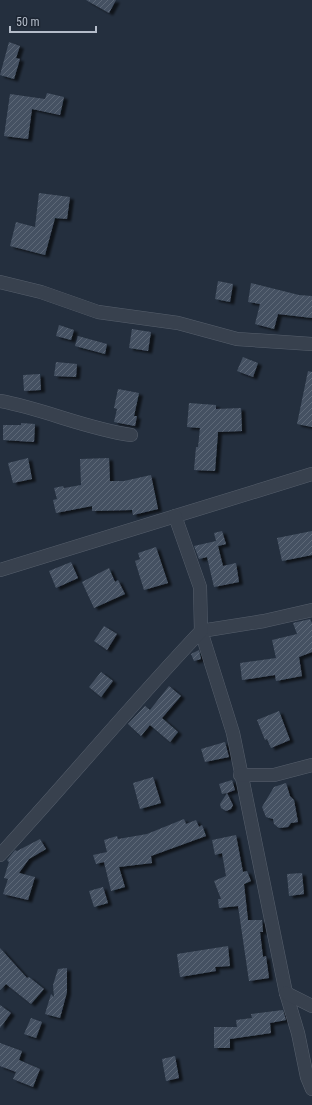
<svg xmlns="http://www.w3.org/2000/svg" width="312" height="1105" viewBox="0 0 312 1105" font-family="'Roboto Condensed',sans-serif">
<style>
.building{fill:url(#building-hatch);filter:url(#shadow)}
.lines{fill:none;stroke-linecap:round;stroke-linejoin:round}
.minor-casing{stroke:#565f6c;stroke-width:14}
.minor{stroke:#38414e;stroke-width:13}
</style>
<defs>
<pattern id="building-hatch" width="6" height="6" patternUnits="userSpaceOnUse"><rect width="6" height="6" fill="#455162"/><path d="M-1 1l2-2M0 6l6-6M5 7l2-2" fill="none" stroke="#5d6877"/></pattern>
<filter id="shadow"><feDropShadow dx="4" dy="2.5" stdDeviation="1" flood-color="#0009"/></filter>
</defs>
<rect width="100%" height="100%" fill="#242f3e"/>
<g class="building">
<polygon points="86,0 116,0 109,13"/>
<polygon points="9,42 20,46 16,58 20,59 14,79 0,75"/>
<polygon points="47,93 64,97 60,115 32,109 28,139 4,136 10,94 45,99"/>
<polygon points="39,193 70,197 67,219 55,218 45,255 10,246 16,222 35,227"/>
<polygon points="218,281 233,284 230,302 215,299"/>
<polygon points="251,283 299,295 312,296 312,318 278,314 274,329 255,324 260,304 248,302"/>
<polygon points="59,325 74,330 71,340 56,336"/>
<polygon points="132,329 151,332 148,351 129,348"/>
<polygon points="78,336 107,344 105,354 75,346"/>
<polygon points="243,357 258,363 253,377 237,371"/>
<polygon points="56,362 77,364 76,377 54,376"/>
<polygon points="308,371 312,372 312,427 297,424"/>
<polygon points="40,374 41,390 24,391 23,375"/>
<polygon points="118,389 139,393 134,416 137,416 135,426 114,422 117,409 114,408"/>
<polygon points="189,403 216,405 216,409 241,408 242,431 218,432 215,471 194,470 196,447 198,447 200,428 187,427"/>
<polygon points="21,423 35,424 34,442 3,440 3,425 21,425"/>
<polygon points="28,458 32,479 13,483 8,463"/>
<polygon points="109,458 110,481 124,481 151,475 158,509 133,515 132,510 92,511 92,506 56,513 53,500 57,499 54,488 63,486 64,488 81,485 80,459"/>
<polygon points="222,531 226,544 218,546 223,566 236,563 239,582 214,587 207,557 199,559 194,546 216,541 214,533"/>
<polygon points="312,531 312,555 282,561 277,538"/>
<polygon points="156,547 168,583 144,590 135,561 140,559 138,553"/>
<polygon points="71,562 78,578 56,588 49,571"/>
<polygon points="109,568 115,582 118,580 125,594 94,608 82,582"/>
<polygon points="310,619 312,623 312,652 299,657 302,676 276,681 275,675 242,680 240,663 276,658 272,640 297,634 293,623"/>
<polygon points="104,626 117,634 107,650 94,641"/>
<polygon points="199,650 201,659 194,661 191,654"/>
<polygon points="101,672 113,681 101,697 89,687"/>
<polygon points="169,686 181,696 162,718 178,732 170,742 150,725 141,736 128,724 145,706 150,710"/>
<polygon points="279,711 290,740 271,748 267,739 265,740 257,720"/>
<polygon points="225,742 229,757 205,762 201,749"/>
<polygon points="153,777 161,803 140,809 133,783"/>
<polygon points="232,780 235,790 227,793 233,805 231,809 226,811 221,808 220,804 227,793 222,794 219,784"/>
<polygon points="286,783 290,796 294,800 298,822 291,823 288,827 279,828 274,824 273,819 266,817 262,807 274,787"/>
<polygon points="184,819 186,824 196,820 199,827 202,825 206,836 151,856 152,863 119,867 125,887 111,891 104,862 96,864 93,855 107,852 104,840 117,836 118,839 147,834"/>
<polygon points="236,835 243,872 247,871 251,881 244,884 248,920 262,920 263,932 260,932 263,957 266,956 269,978 249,981 238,906 219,908 218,899 221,899 214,881 226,876 222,853 215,855 212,840"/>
<polygon points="40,839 46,849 29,859 19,873 35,877 28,900 3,894 8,879 4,878 9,862 7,860 15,850 17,851"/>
<polygon points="302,873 304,894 289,896 287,874"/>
<polygon points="103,887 108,903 94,907 89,891"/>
<polygon points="228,946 230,966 215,967 216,971 180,977 177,954"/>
<polygon points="0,948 27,978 29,977 44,989 31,1004 6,984 0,990"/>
<polygon points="67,968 67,992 60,1018 45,1014 51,994 54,997 53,985 58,969"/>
<polygon points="0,1005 11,1013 0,1028"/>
<polygon points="283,1010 286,1020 270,1023 271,1033 230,1039 230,1048 214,1048 214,1027 237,1027 236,1020 252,1018 251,1014"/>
<polygon points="31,1018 42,1022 36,1038 24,1034"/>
<polygon points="0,1043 22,1051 19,1060 40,1069 33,1087 13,1079 16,1072 0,1066"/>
<polygon points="175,1056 179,1078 166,1081 162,1059"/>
</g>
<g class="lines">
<g class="minor-casing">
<g id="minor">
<polyline points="0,282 41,292 98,312 178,323 237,339 312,344"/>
<path d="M0,401C44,409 87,429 131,435"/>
<polyline points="0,570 312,474"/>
<polyline points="312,610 264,621 201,631 233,733 286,993 298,1033 307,1077 312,1089"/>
<polyline points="240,775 274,775 312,765"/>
<path d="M0,855C68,781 132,704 201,631L200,587L175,516"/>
<polyline points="286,993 312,1006"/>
</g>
</g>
<use href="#minor" class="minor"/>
</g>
<path d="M10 26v6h86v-6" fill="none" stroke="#b4bcc9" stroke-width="2"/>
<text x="16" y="26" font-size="12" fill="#b4bcc9" stroke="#1d2633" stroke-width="3" paint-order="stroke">50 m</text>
</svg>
